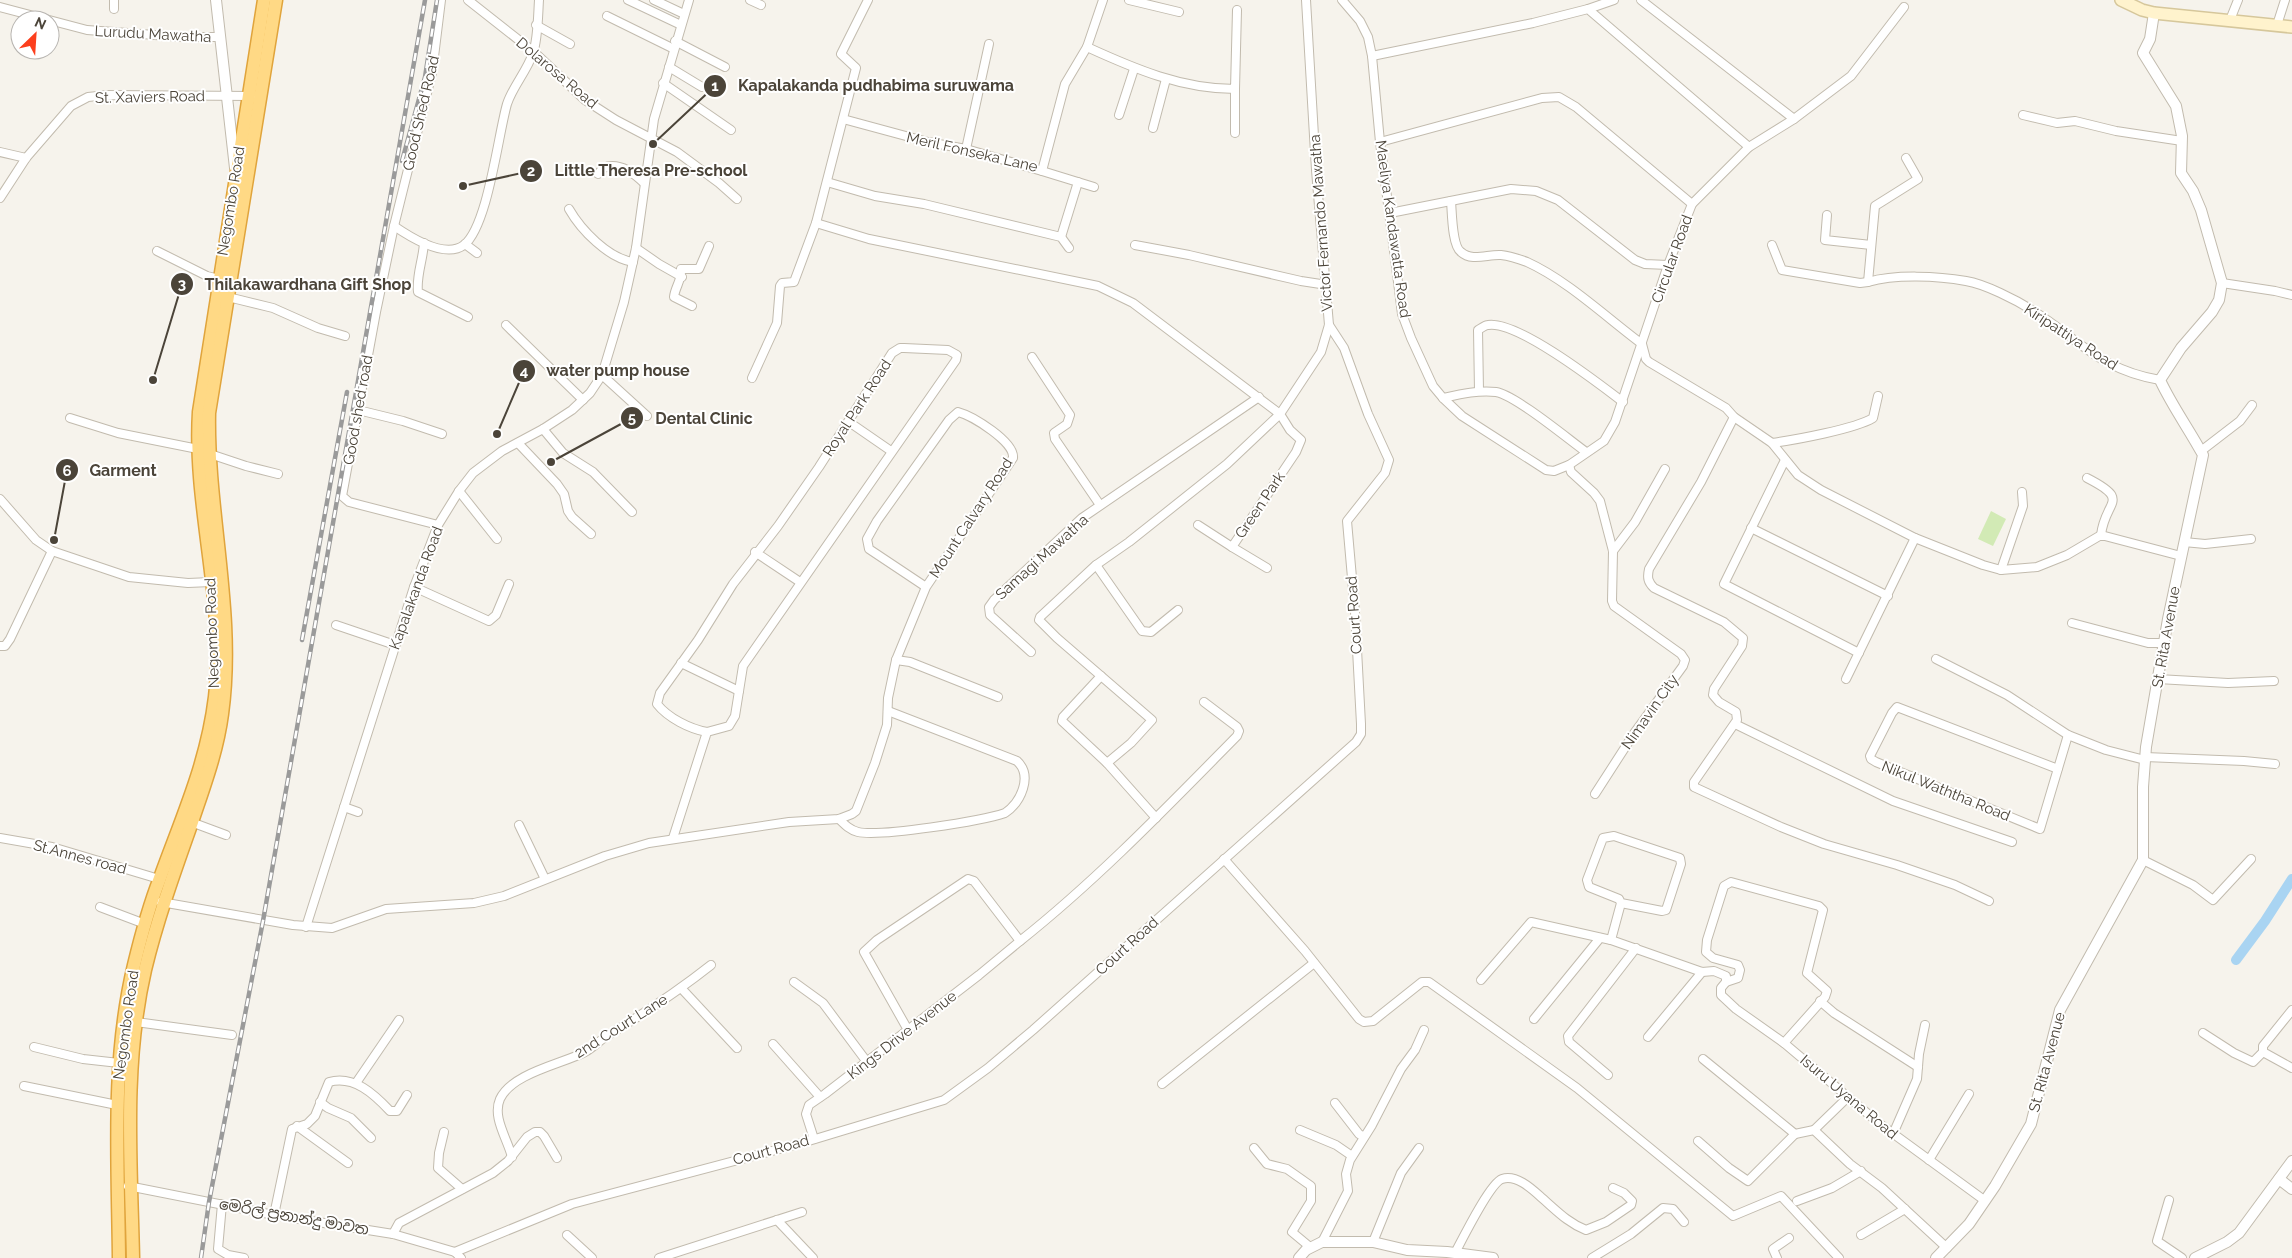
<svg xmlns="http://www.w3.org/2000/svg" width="2292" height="1258" viewBox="0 0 2292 1258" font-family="Raleway,'Noto Sans Sinhala',sans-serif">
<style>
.green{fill:#d2eab5}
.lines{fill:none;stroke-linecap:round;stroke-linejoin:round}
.canal{stroke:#a9d4f2;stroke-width:10}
.minor-casing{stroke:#c2bbae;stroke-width:10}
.tertiary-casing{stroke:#c2bbae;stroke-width:12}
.secondary-casing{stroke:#d6c79b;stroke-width:14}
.trunk-casing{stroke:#e0a43c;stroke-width:15}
.minor{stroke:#fff;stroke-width:8}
.tertiary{stroke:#fff;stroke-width:10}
.secondary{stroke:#fff3cd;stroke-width:11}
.trunk{stroke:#ffd985;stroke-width:12}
.rail-casing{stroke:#9a9a9a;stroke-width:4.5}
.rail{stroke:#fff;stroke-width:2.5;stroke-dasharray:8;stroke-linecap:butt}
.labels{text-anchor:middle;stroke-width:4;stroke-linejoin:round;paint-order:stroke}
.street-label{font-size:15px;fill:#4b4439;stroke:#fff}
.leader{fill:none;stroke:#4b4439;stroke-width:2}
.callout-dot{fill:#4b4439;stroke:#fff;stroke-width:2}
.mark-label{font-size:15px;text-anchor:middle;font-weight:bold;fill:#fff}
.callout-label{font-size:16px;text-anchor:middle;font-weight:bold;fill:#4b4439;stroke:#fff;stroke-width:4;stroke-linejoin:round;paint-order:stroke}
</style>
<rect width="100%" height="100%" fill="#f6f3ec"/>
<polygon class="green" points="1991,511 2006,519 1993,546 1978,539"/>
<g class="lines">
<polyline class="canal" points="2236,960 2265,921 2292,879"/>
<g class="minor-casing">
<g id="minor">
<polyline points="468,0 534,52 585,100 616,120 677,152 719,183 737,199"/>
<polyline points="628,0 681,25"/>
<polyline points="654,0 684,14"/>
<polyline points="750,0 761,5"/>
<polyline points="1129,0 1179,12"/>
<polyline points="1342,0 1360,21 1368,37 1372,56 1380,142 1397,274 1402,314 1411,338 1433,386 1443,398 1462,416 1546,470 1554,471 1569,465 1604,441 1615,422 1668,265 1692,204 1749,147 1794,119 1851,76 1904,7"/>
<polyline points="1641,0 1794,119"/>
<polyline points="0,7 87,30 182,37 218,37"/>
<polyline points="114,9 114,0"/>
<polyline points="1588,9 1614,0"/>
<polyline points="607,16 674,49"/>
<polyline points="2230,20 2238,0"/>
<polyline points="536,25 570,44"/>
<polyline points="2277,25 2285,0"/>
<polyline points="675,41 725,67"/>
<path d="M1087,47C1135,69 1182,89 1235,89L1237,10"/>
<polyline points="1372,56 1533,23 1588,9 1749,147"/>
<polyline points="669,67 702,87"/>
<polyline points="663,83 731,130"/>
<polyline points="1235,89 1235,133"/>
<polyline points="1119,115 1134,69"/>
<polyline points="2023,115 2057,123 2075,121 2116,131 2182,141"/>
<polyline points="843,119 928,142 966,149 1042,171 1065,84 1087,47 1103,0"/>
<polyline points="1153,128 1166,79"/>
<polyline points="1380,142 1542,98 1559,97 1576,107 1692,204"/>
<polyline points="966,149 989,44"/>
<polyline points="0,152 26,158"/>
<path d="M1906,158L1918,179L1875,206L1868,282C1895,274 1938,276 1966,281C1985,284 2016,300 2032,310C2080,340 2100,370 2160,380"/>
<polyline points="1042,171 1094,187"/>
<path d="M598,174L603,168C618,162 633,172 644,183"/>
<polyline points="827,182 875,196 924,204 1061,237 1069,248"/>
<polyline points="0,198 26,158 71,106 88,97 107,95 253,96"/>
<path d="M1451,201C1452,212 1452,246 1461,252C1472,262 1488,254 1501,255C1510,256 1519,259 1527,262C1567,280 1607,318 1642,344L1646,359L1649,362L1726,408L1734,417L1772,443L1798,475L1821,490L1915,538L1983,565L2001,570L2037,567L2067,555L2101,535L2181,556"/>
<path d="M569,209C581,230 608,258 633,262"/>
<polyline points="1390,213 1511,189 1536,191 1558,200 1635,260 1645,264 1668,265"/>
<polyline points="1827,215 1825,240 1871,245"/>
<polyline points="816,223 869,239 1098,286 1133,303 1280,414 1227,464 1129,542 1096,565 1040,617 1039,620 1057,638 1152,720 1131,743 1107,763 1156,818"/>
<path d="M394,226C410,237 445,259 464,245C488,226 498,135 507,104C513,86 527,71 533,53C538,39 538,15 539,0"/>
<polyline points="1061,237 1078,182"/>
<path d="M424,243C423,260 416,276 418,292L468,317"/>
<polyline points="465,244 477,253"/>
<polyline points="1135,245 1189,255 1301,281 1327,285"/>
<polyline points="1772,245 1782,270 1860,283 1868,282"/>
<polyline points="636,248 659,264 682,277"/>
<polyline points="157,251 207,276 219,279"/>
<polyline points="2222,283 2275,291 2292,295"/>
<polyline points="228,297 273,308 318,328 345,336"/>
<path d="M692,306L674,297C675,287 682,280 681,269H699L709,246"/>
<polyline points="506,325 583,400"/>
<polyline points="1032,357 1070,415 1067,424 1054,433 1055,439 1100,505"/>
<polyline points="602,375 647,416"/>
<polyline points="752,378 777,323 780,286 782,283 794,282 816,223 856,68 841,54 868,0"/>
<path d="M1479,391L1478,330C1480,329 1485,325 1488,325C1517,320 1598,383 1623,402"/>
<path d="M1443,398C1461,394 1478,390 1496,392C1515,395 1568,439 1586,452"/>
<polyline points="358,410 403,421 442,434"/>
<path d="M1734,417L1701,482L1649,569C1647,578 1648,582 1654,588L1724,622L1743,638L1742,646L1714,689L1713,695L1719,702L1736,712L1737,720L1694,782V787L1781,827L1824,844L1897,865L1955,885L1989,901"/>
<polyline points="70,418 118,433 198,449"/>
<polyline points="849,422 891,451"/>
<polyline points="543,429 563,453 593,472 632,512"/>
<polyline points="518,443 557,484 564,494 568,511 572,517 591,534"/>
<path d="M1772,443C1794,440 1855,429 1873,418L1878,396"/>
<polyline points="2201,451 2240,421 2252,405"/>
<polyline points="210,454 246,466 278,474"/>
<polyline points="1785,460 1724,584 1859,653"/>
<polyline points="1569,465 1571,472 1594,493 1600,501 1613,551 1612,601 1614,606 1681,654 1685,660 1683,666 1635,732 1595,794"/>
<path d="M2087,478C2132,501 2105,500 2101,535"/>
<polyline points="459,491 497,539"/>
<polyline points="0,499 36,540 52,551 129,577 188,583 211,582"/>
<polyline points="438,525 349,502 342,496 376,312 394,226 432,73 441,0"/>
<polyline points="1198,525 1232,547 1296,452 1301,440 1290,430 1280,414 1321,352 1329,325 1316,170 1306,0"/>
<polyline points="1751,528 1888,596"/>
<polyline points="2184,542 2205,544 2251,539"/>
<polyline points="1232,547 1267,568"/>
<polyline points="1613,551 1635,522 1665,469"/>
<polyline points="755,552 800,582"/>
<polyline points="1096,565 1142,631 1151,632 1178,610"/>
<polyline points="2001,570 2023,506 2022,492"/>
<polyline points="414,587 489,621 496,615 509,584"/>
<polyline points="2072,623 2148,643 2163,643"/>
<polyline points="336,625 395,645"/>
<polyline points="0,646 5,646 10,639 52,551"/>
<polyline points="1031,652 990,615 989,607 994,600 1082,518 1259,397"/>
<polyline points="1936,659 2007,695 2068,735 2106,750 2145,760"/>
<polyline points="896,660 910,662 998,697"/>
<polyline points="681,663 739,691"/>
<polyline points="1101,676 1063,717 1062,721 1107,763"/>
<polyline points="1846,679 1915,538"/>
<polyline points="2158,679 2228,683 2274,681"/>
<polyline points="1735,724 1893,801 2012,842"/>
<polyline points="2145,757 2244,761 2275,764"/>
<polyline points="2058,769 1897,707 1892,713 1870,756 1871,759 1876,762 2040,829 2068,735"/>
<polyline points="344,807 358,812"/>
<path d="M839,819C845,825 850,830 858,832C880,837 982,821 1005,813C1021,802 1033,776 1017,761L888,711"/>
<polyline points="191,822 226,835"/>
<polyline points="519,825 545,879"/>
<polyline points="0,838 52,847 159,879"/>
<path d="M673,838L707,732C690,729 668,718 657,704L660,693L698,640L733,584L778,526L819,467L892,353L900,348H904L948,350L957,355L956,360L743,666L735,716L729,726L707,732"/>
<polyline points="1224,859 1305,951 1359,1019 1364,1022 1373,1021 1422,982 1429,982 1577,1088 1733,1216 1781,1196 1839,1258"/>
<polyline points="2143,860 2193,885 2213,900 2251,859"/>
<path d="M161,902L293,925L332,928L386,909L474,903L504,896L605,856L649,843L789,822L839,819L852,814L856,811L875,763L887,725L888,698L896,660L926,587L1013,458C1015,442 973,416 958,412L949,420L877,521L867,539L869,549L926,587"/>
<polyline points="1621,903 1662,911 1666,910 1681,864 1680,858 1614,836 1603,838 1587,880 1589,887 1619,899 1621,903 1611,940 1702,972 1714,971 1726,976 1726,982 1721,988 1721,995 1736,1009 1784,1043 1880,1124 1984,1200"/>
<polyline points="100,907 145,924"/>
<polyline points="306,927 414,587 438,525 459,491 473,473 502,451 543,429 572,410 590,393 602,375 624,302 636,248 654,119 689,0"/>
<polyline points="1481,980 1531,922 1611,940"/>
<polyline points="794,982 823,1003 867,1062"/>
<polyline points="1726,982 1738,978 1740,970 1738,965 1713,958 1706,952 1707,940 1724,886 1731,882 1819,906 1823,910 1807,973 1827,991 1825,997 1784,1043"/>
<polyline points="681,988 737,1048"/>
<polyline points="1820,1001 1834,1013 1918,1067"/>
<polyline points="1534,1019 1600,938"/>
<polyline points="136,1022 232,1035"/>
<path d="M908,1030L864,952L877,940L968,879L974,881L1020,941C1098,879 1167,807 1237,736L1239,731L1237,727L1204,702"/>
<polyline points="2203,1033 2234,1053 2253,1062 2263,1052 2292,1068"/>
<polyline points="1648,1037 1702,972"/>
<polyline points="773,1044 820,1097"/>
<polyline points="34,1047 83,1059 119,1063"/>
<polyline points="2263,1052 2263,1046 2292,1010"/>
<polyline points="1703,1059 1795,1134 1814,1130 1850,1164 1882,1188 1947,1248"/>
<polyline points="1608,1075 1569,1042 1568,1036 1636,948"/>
<polyline points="356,1083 399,1020"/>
<polyline points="1162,1084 1314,963"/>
<polyline points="24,1086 117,1105"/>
<polyline points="320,1102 328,1108 351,1118 371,1138"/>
<polyline points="1335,1103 1359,1134 1364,1137"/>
<polyline points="297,1126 348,1163"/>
<polyline points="1300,1130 1336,1145 1352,1156"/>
<polyline points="1814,1130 1848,1097"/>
<polyline points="444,1132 439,1153 438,1168 462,1189"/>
<polyline points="1893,1134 1917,1079 1919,1054 1925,1025"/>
<polyline points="814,1139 806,1114 809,1105 825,1094 979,975 1020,941"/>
<polyline points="1698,1141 1729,1168 1748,1181 1795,1134"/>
<polyline points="1254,1148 1267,1164 1287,1169 1311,1186 1311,1201 1292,1232 1310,1247"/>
<path d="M512,1157C507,1138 492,1117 500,1099C512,1073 562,1064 585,1052C594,1047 601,1039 610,1034C645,1013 678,991 711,965"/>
<polyline points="1929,1160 1969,1094"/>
<polyline points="128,1186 274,1215 393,1234 455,1252 461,1258"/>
<polyline points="2169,1200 2157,1241 2182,1258"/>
<polyline points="1797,1201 1832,1188 1861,1171"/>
<polyline points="222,1204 218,1249 228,1255 244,1258"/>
<path d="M274,1215L292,1129L307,1124L315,1116L329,1082C354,1075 374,1094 390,1111H397L407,1095"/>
<polyline points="777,1220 813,1258"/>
<polyline points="393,1234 399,1223 493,1173 508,1161 527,1137 535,1132 540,1132 544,1136 557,1158"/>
<polyline points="567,1235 592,1258"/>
<polyline points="1861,1235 1905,1209"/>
<polyline points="1322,1242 1348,1191 1346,1174 1350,1160 1372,1125 1401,1069 1415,1050 1424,1030"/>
<polyline points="1373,1242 1401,1173 1419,1148"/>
<polyline points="455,1252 572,1204 802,1143 944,1100 988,1068 1033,1030 1356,742 1361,734 1361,724 1355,612 1347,521 1385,473 1389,460 1368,414 1344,348 1329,325"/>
<path d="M1455,1253C1462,1240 1490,1183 1502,1179C1517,1174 1533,1190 1542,1198C1556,1210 1568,1223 1586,1230L1606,1222L1631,1205L1632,1201L1624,1193L1613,1188"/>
<polyline points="659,1258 802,1212"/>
<polyline points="1592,1258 1631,1234 1663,1208 1673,1209 1684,1222"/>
<polyline points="1777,1258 1773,1249 1789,1238"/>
</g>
</g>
<g class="tertiary-casing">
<g id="tertiary">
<polyline points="216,0 235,168"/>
<polyline points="2279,1179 2292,1189"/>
<polyline points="1299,1258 1306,1250 1322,1242 1373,1242 1407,1250 1447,1252 1493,1258"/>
<path d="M1936,1258L1969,1224L1995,1186L2031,1124L2060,1010L2143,860V787L2146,747L2168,619L2203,455C2189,429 2172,406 2160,380L2181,348L2212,312L2219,300L2222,283L2201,210L2193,191L2181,173L2182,136L2176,106L2143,53L2150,39L2154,13"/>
<polyline points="2195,1258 2227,1242 2239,1233 2292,1161"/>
</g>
</g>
<g class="secondary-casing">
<polyline id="secondary" points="2121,0 2142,10 2154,13 2292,27"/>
</g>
<g class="trunk-casing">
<g id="trunk">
<path d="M119,1258C118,1160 111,1061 134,965C141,936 149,906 160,878C182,817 207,763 215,697C226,602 193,507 199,412L264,0"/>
<path d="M133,1258C131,1162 123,1065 145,970C157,920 175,870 192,822C204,786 217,752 222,714C236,613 207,513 209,413L276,0"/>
</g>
</g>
<use href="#minor" class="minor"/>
<use href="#tertiary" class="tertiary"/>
<use href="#secondary" class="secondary"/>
<use href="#trunk" class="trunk"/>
<g class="rail-casing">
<g id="rail">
<polyline points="402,161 425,77 437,0"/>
<polyline points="302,640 347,392"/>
<polyline points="201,1258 209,1202 263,921 425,0"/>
</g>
</g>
<use href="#rail" class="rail"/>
</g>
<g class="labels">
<g class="street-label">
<text transform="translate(153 34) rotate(3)" y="5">Lurudu Mawatha</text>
<text transform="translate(557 73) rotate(40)" y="5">Dolarosa Road</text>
<text transform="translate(150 97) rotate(-1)" y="5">St. Xaviers Road</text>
<text transform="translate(421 113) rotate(-77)" y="5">Good Shed Road</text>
<text transform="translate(972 152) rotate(13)" y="5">Meril Fonseka Lane</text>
<text transform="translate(231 201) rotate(-81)" y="5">Negombo Road</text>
<text transform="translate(1321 223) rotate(-94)" y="5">Victor Fernando Mawatha</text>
<text transform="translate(1393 229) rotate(82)" y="5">Maeliya Kandawatta Road</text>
<text transform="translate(1672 259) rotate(-70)" y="5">Circular Road</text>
<text transform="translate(2071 337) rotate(33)" y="5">Kiripattiya Road</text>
<text transform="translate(857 408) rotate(-57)" y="5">Royal Park Road</text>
<text transform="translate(358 410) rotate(-80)" y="5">Good shed road</text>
<text transform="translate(1260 505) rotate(-56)" y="5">Green Park</text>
<text transform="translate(971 518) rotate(-57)" y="5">Mount Calvary Road</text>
<text transform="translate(1042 557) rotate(-42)" y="5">Samagi Mawatha</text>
<text transform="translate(416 588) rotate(-70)" y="5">Kapalakanda Road</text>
<text transform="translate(1354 615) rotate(-94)" y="5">Court Road</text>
<text transform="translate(212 633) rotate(-92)" y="5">Negombo Road</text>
<text transform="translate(2166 637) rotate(-80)" y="5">St. Rita Avenue</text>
<text transform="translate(1650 712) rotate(-55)" y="5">Nimavin City</text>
<text transform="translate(1946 791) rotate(22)" y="5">Nikul Waththa Road</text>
<text transform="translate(80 857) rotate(15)" y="5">St.Annes road</text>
<text transform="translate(1127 946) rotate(-42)" y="5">Court Road</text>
<text transform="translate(126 1025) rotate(-82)" y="5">Negombo Road</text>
<text transform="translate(621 1026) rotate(-32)" y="5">2nd Court Lane</text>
<text transform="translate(902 1035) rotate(-38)" y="5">Kings Drive Avenue</text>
<text transform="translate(2047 1062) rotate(-75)" y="5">St. Rita Avenue</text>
<text transform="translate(1849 1097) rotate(40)" y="5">Isuru Uyana Road</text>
<text transform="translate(771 1150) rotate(-15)" y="5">Court Road</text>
<text transform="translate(294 1217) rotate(10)" y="5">මෙරිල් ප්‍රනාන්දු මාවත</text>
</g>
</g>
<path class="leader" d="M653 144L715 86M463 186L531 171M153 380L182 284M497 434L524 371M551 462L632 418M54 540L67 470"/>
<g class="callout-dot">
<circle cx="653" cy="144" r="5"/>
<circle cx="463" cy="186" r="5"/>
<circle cx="153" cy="380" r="5"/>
<circle cx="497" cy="434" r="5"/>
<circle cx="551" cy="462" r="5"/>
<circle cx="54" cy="540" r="5"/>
<circle cx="715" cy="86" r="12"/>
<circle cx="531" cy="171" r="12"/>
<circle cx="182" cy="284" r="12"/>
<circle cx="524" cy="371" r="12"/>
<circle cx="632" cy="418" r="12"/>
<circle cx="67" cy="470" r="12"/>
</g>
<g class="mark-label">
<text x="715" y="91">1</text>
<text x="531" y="176">2</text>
<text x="182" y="289">3</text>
<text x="524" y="376">4</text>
<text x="632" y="423">5</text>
<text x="67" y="476">6</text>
</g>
<g class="callout-label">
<text x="876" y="91">Kapalakanda pudhabima suruwama</text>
<text x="651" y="176">Little Theresa Pre-school</text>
<text x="308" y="290">Thilakawardhana Gift Shop</text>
<text x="618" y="376">water pump house</text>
<text x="704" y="424">Dental Clinic</text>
<text x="123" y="476">Garment</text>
</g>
<g transform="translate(35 35) rotate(25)"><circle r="24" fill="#ffffff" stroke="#b7b4b0"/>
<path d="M0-4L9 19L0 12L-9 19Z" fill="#fc3f1d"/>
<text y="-8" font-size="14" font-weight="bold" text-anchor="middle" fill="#4b4439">N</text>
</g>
</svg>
